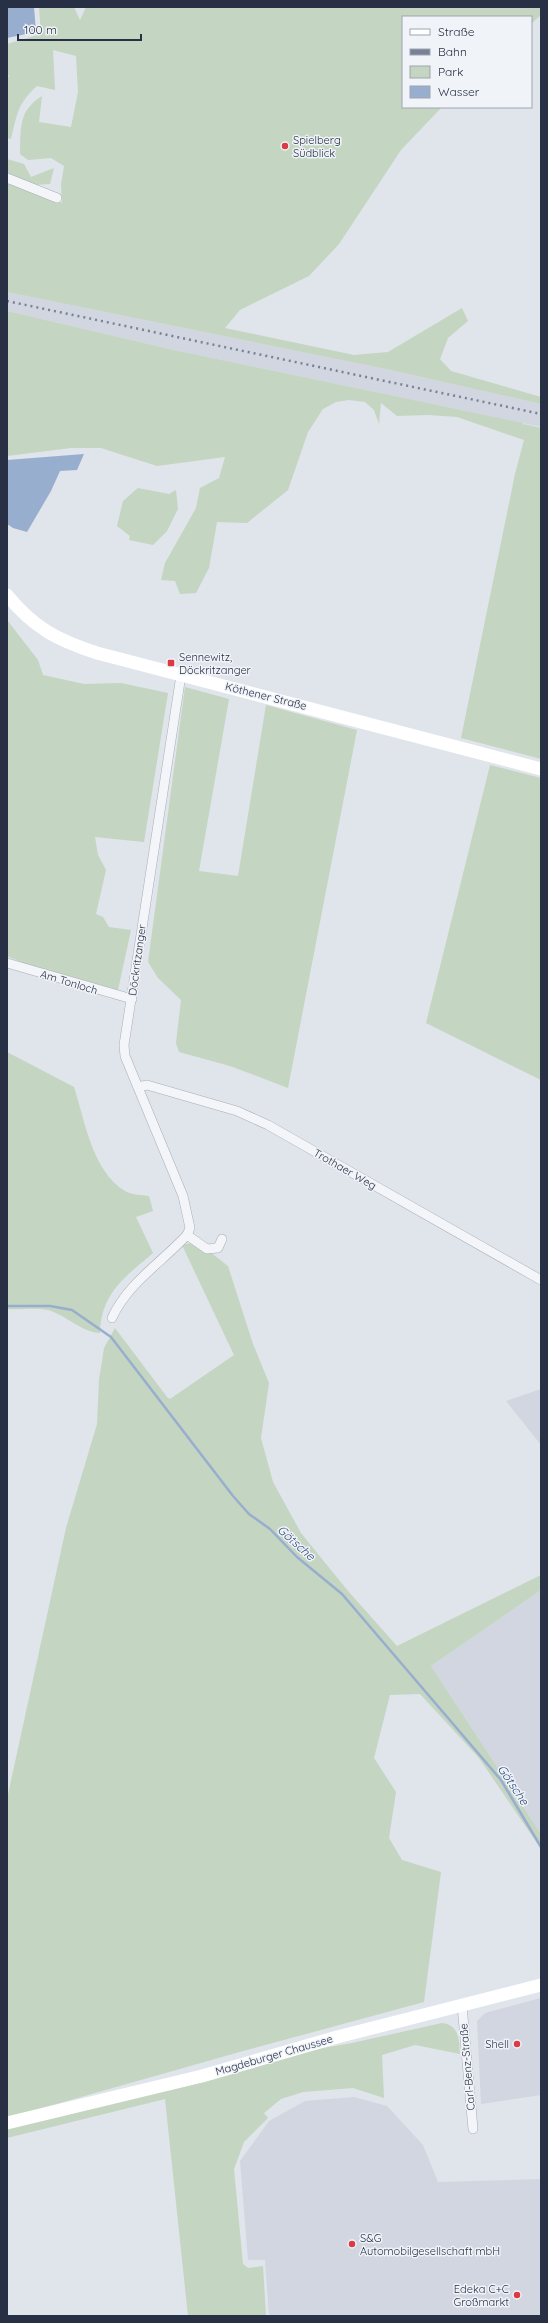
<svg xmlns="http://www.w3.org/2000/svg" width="548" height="2323" viewBox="0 0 548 2323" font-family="Quicksand,sans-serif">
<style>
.built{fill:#d2d6e0}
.green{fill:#c4d5c1}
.water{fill:#98aece}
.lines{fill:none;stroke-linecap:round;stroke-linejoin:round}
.stream{stroke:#98aece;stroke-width:2.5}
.street-casing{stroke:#a8aeb9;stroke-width:10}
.street{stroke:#f4f5f8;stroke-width:9}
.secondary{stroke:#fff;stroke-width:13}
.rail{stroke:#788196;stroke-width:2.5;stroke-dasharray:2 4;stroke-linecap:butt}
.poi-dot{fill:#dc3947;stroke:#f0f3f8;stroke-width:1.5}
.labels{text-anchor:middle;stroke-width:3;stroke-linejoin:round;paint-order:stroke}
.poi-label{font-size:11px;fill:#273044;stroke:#f0f3f8;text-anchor:start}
.street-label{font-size:11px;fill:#273044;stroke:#f0f3f8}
.water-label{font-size:12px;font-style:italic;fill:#2d4b7c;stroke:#f0f3f8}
</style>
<rect width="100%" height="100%" fill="#e0e4eb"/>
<g class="built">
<polygon points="7,292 386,369 541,404 541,427 174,350 7,311"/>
<polygon points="541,1389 541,1445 506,1401"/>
<polygon points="541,1590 541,1834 431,1666"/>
<polygon points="541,1998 541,2095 481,2104 477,2021 485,2013"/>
<polygon points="354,2097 387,2106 423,2145 438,2182 541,2179 541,2316 269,2316 265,2260 248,2260 240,2161 269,2121 305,2101"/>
</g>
<g class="green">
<path d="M39,7H74L80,20L86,7H541V15L531,24V17H403V107H442L401,150L339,244L309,276L240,310L225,328L354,355L388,352L462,308L468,321L448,338L440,359L451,371L541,397V404L386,369L7,292V181L62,203L61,185L64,166L51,158L28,160L20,154C21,128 18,111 42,96L39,122L71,127L78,92L76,56L53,50L55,90L37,86C17,104 17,115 11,139L7,138V79L9,76L7,73V44L41,34Z"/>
<polygon points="7,159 24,164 31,177 54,168 50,184 32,185 7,175"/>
<polygon points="7,311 174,350 523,423 523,426 524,424 541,428 541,759 461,738 515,474 524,440 457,417 428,415 397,416 381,403 379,424 374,410 365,402 349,400 336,402 323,409 308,432 288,490 247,523 217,522 209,568 196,593 180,594 175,581 161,580 165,563 196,508 200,488 219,478 225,457 157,466 101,448 71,448 7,456"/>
<polygon points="138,488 169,494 176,490 178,509 167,531 153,545 129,540 130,536 117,526 123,501"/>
<polygon points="7,620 38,660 43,675 84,684 121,683 168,693 144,842 95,837 98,855 106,870 96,914 103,917 109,927 131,930 118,990 23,963 7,956"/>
<polygon points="185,687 229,699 199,871 238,876 266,705 357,730 288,1088 230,1066 179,1052 176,1043 181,1000 158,978 148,962"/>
<polygon points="490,765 541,778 541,1080 426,1023"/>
<path d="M7,1052L74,1087C85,1121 92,1171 125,1191C131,1195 142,1195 149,1196L153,1211L136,1217L153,1253C125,1277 101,1293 100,1333C81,1332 66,1315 48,1310C36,1307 20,1310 7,1309Z"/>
<polygon points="191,1243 210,1252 228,1266 253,1344 269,1383 261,1438 273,1482 301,1533 348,1591 397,1646 541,1575 541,1590 431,1666 541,1834 541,1849 479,1758 420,1694 390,1695 374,1758 396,1792 389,1838 402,1860 441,1872 424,2002 236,2053 7,2118 7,1799 66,1528 97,1424 99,1380 104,1348 115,1328 167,1397 170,1399 234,1355 182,1245"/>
<path d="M442,2023C459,2025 459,2039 460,2054L415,2045L382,2055L384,2098L353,2088L303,2092L281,2099L264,2113L268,2118L244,2142L234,2169L243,2264L248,2268L263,2266L266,2316H188L165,2099L7,2138V2127L311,2050L352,2043Z"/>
</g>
<g class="water">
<polygon points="7,7 34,7 36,32 7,38"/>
<polygon points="84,454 77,470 60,471 51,491 27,532 13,528 7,524 7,460"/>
</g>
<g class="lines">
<polyline class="stream" points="7,1306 50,1306 72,1310 111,1337 233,1496 249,1514 270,1529 297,1557 342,1594 501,1780 541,1847"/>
<g class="street-casing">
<g id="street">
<polyline points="7,178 57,198"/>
<polyline points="181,675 124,1045 125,1056 183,1196 190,1228 187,1235 207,1249 218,1248 222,1239"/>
<polyline points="7,963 132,999"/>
<polyline points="138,1087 147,1085 237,1111 268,1125 541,1280"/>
<path d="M112,1318C127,1284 162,1262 187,1235"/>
<polyline points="462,2005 473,2129"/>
</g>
</g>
<use href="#street" class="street"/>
<g class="secondary">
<path d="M7,595C34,628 57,640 97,653L541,769"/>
<polyline points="7,2123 202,2076 337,2037 541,1985"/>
</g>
<polyline class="rail" points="7,301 541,414"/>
</g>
<g class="poi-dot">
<circle cx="285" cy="146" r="4"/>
<rect x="167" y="659" width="8" height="8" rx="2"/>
<circle cx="517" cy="2044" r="4"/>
<circle cx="352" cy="2244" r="4"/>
<circle cx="517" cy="2295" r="4"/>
</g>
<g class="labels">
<g class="poi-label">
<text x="293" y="144">Spielberg<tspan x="293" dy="13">Südblick</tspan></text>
<text x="179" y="661">Sennewitz,<tspan x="179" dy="13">Döckritzanger</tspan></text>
<text x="509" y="2048" text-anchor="end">Shell</text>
<text x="360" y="2242">S&amp;G<tspan x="360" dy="13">Automobilgesellschaft mbH</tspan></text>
<text x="509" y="2293" text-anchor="end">Edeka C+C<tspan x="509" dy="13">Großmarkt</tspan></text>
</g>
<g class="street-label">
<text transform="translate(266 696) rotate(14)" y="4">Köthener Straße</text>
<text transform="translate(137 960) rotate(-82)" y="4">Döckritzanger</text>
<text transform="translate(69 982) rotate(17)" y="4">Am Tonloch</text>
<text transform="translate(345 1169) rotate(30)" y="4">Trothaer Weg</text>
<text transform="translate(274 2055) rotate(-16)" y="4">Magdeburger Chaussee</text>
<text transform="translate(467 2067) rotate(-95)" y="4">Carl-Benz-Straße</text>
</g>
<g class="water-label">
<text transform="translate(296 1543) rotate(42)" y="4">Götsche</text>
<text transform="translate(513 1785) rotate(56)" y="4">Götsche</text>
</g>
</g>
<rect width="548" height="2323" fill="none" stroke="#273044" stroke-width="16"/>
<rect x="402" y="16" width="130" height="92" fill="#f0f3f8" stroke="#a0a5b0"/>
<rect x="410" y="29" width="20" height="6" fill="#ffffff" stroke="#a0a5b0"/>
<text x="438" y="36" font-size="12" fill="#273044">Straße</text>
<rect x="410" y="49" width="20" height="6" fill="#788196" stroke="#a0a5b0"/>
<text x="438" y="56" font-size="12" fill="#273044">Bahn</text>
<rect x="410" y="66" width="20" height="12" fill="#c4d5c1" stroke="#a0a5b0"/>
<text x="438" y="76" font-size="12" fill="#273044">Park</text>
<rect x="410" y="86" width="20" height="12" fill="#98aece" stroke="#a0a5b0"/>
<text x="438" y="96" font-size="12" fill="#273044">Wasser</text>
<path d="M18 34v6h123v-6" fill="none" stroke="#273044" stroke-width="2"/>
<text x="24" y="34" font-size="12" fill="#273044" stroke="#f0f3f8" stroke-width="3" paint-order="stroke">100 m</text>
</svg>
